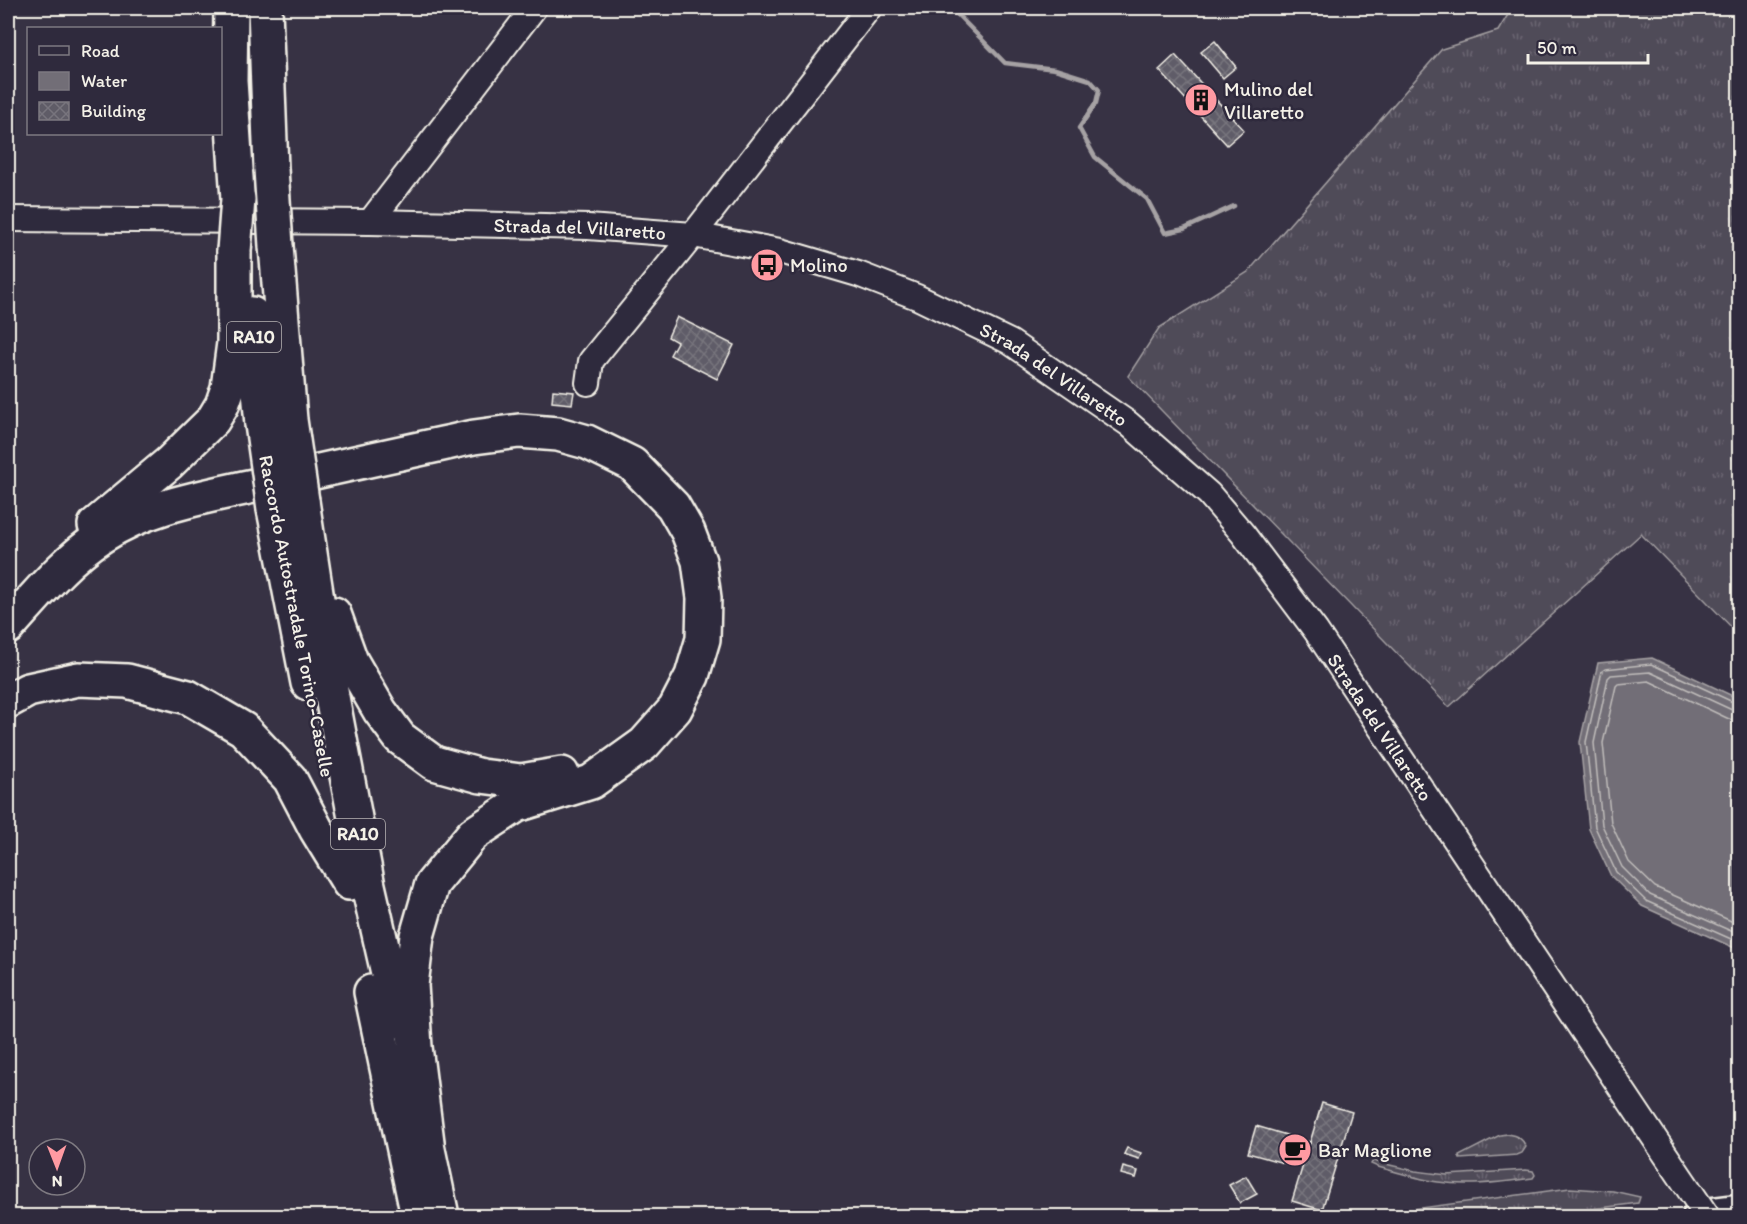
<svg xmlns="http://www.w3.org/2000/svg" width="1747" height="1224" viewBox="0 0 1747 1224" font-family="Itim,sans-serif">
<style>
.grass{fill:url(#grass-tufts);stroke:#a29ea0;stroke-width:1.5}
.water{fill:#726e77;stroke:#a6a2a4;stroke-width:1.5}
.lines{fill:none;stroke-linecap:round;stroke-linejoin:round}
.shore{stroke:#c0bdbb;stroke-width:1.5}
.stream{stroke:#a6a2a4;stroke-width:4.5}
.building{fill:url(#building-cross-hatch);stroke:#f4f1e8;stroke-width:1.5}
.minor-casing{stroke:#f4f1e8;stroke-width:28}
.highway-casing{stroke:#f4f1e8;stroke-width:38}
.minor{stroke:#2f2a3d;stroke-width:24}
.highway{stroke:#2f2a3d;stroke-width:33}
.minor-bridge-casing{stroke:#f4f1e8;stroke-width:28;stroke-linecap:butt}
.highway-bridge-casing{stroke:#f4f1e8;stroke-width:38;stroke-linecap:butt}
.minor-bridge{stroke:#2f2a3d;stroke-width:24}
.highway-bridge{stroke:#2f2a3d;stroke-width:33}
.labels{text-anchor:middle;stroke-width:5;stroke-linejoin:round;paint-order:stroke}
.shield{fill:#2f2a3d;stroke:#b9b5b5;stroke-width:1.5}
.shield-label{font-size:18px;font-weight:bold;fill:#f4f1e8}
.poi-label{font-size:20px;fill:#f4f1e8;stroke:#2f2a3d;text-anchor:start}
.street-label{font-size:20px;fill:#f4f1e8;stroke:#2f2a3d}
</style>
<defs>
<pattern id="grass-tufts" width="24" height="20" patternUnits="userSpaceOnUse" patternTransform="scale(1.5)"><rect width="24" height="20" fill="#504b59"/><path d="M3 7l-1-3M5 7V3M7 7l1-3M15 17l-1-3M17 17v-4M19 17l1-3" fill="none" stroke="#6a6571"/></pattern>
<pattern id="building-cross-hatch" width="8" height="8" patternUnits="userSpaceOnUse" patternTransform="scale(1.5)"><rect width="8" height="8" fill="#5f5c67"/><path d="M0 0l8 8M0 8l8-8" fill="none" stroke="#77747d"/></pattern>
</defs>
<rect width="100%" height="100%" fill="#373244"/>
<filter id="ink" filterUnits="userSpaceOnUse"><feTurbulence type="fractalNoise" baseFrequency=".0167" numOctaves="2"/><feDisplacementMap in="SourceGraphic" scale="12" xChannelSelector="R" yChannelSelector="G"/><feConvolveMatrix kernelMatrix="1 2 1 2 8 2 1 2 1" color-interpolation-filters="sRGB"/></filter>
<g filter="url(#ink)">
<g class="grass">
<polygon points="1512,8 1739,8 1739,635 1641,534 1449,707 1128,376 1159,328 1248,272 1442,49 1498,31"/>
<path d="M1507,1134C1515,1135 1523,1138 1526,1147L1522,1153L1517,1155L1460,1159L1459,1156L1500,1135Z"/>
<path d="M1373,1161L1415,1171L1447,1175L1526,1170L1533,1171L1535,1175L1533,1178C1501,1182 1470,1187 1438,1182C1418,1179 1398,1172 1378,1167L1371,1164Z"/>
<polygon points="1570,1188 1613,1191 1640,1197 1638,1203 1539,1216 1362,1216"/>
</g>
<polygon class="water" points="1652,658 1739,699 1739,950 1642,906 1611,876 1589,829 1580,742 1598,663"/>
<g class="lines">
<g class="shore">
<polyline points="1740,704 1735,703 1651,664 1605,669 1602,671 1586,742 1595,827 1616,872 1646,901 1740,943"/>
<polyline points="1740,712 1732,710 1650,672 1611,675 1608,678 1594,743 1602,825 1622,867 1650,895 1740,935"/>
<polyline points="1740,721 1729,719 1649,681 1618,684 1616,686 1603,743 1611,823 1629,862 1655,887 1740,925"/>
</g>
<polyline class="stream" points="951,8 1005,63 1055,69 1090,80 1099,90 1096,103 1079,128 1095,157 1147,199 1165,233 1184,229 1234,206"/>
</g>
<g class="building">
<polygon points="1215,41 1236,67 1223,78 1201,52"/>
<polygon points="1175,55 1244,130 1227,145 1159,70"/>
<polygon points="677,317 734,345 717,379 670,355 677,342 668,337"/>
<polygon points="553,390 574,392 572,404 552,402"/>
<polygon points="1322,1103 1352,1112 1322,1210 1292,1201"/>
<polygon points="1256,1126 1310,1142 1305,1158 1294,1166 1248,1153"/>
<polygon points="1127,1148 1141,1153 1139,1159 1124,1154"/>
<polygon points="1123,1167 1138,1171 1136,1178 1121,1174"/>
<polygon points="1246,1176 1257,1194 1240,1203 1229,1185"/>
</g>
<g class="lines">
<g class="minor-casing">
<g id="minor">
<path id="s1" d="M8,219L370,222L588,227L693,235L780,251L858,274L917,297L1010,342L1129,424L1209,494L1243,534L1316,631L1659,1145"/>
<polyline points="370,222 534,8"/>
<polyline points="588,383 591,361 693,235 869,8"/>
</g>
</g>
<g class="highway-casing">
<g id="highway">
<polyline points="231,8 230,81 238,199"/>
<polyline points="265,8 271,169"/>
<polyline points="276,246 290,420"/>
<polyline points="252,314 262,424"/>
<polyline points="302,501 332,697 367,881 399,1021"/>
<polyline points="274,509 308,683"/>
<polyline points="95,525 169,463 213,420 222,405 228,388 234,343 234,251"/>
<polyline points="334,614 351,661 380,711 400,738 434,763 481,776 521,781 562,774"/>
<path d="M8,627C37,595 65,560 102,536C150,504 211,496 266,483C335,467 405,452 474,437L519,431L558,434L587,442L632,464L673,506L688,532L699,561L704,598L703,639L692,676L675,709L644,744L591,782L517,805L473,834L432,884L417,936L411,985L415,1047L427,1142"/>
<polyline points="8,701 28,690 78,679 127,681 188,697 243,729 290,779 316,829 349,883"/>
<polyline points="371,992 418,1216"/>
<polyline points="422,1121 442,1216"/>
<polyline points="1700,1216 1740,1211"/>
</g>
</g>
<use href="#minor" class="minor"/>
<use href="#highway" class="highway"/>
<g class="minor-bridge-casing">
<polyline id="minor-bridge" points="1659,1145 1707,1216"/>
</g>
<g class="highway-bridge-casing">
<g id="highway-bridge">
<polyline points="271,169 276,246"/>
<polyline points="234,251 238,199"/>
<polyline points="290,420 302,501"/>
<polyline points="262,424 274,509"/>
</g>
</g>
<use href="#minor-bridge" class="minor-bridge"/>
<use href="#highway-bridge" class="highway-bridge"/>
</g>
</g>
<defs>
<g id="building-disc" transform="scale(1.725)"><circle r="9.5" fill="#ff9aa2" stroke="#2f2a3d"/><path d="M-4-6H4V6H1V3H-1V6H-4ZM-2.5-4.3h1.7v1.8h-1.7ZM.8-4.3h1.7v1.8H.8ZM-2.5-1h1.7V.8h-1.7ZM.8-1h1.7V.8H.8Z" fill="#111"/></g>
<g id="bus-disc" transform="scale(1.725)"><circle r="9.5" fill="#ff9aa2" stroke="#2f2a3d"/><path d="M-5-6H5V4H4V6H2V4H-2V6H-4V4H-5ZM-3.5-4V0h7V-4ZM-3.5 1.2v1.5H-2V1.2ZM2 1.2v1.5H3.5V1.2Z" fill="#111"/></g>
<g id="cafe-disc" transform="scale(1.725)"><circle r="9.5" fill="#ff9aa2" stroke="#2f2a3d"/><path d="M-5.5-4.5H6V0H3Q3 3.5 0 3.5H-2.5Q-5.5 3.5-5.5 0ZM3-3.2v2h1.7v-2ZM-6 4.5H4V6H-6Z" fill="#111"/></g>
</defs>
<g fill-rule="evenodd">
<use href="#building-disc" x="1201" y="100"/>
<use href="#bus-disc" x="767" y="265"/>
<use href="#cafe-disc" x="1295" y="1150"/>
</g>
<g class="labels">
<g class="shield">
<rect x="227" y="322" width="54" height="30" rx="4.5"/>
<rect x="331" y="819" width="54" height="30" rx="4.5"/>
</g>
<g class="shield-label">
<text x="254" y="343">RA10</text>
<text x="358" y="840">RA10</text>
</g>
<g class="poi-label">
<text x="1224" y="96">Mulino del<tspan x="1224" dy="23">Villaretto</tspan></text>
<text x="790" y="272">Molino</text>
<text x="1318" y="1157">Bar Maglione</text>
</g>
<g class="street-label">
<text dy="7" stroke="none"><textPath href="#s1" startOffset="572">Strada del Villaretto</textPath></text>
<text dy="7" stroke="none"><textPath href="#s1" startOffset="1076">Strada del Villaretto</textPath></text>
<text transform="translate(297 616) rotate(79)" y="7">Raccordo Autostradale Torino-Caselle</text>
<text dy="7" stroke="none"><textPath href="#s1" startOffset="1562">Strada del Villaretto</textPath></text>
</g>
</g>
<rect width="1747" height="1224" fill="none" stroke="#2f2a3d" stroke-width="30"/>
<rect x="15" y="15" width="1717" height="1194" fill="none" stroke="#f4f1e8" stroke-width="2" filter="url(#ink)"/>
<rect x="27" y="27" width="195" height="108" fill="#2f2a3d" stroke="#7e7a81" stroke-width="1.5"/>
<rect x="39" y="46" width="30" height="9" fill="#2f2a3d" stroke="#7e7a81" stroke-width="1.5"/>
<text x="81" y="57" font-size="18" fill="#f4f1e8">Road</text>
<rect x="39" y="72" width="30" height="18" fill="#726e77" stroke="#7e7a81" stroke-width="1.5"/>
<text x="81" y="87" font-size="18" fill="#f4f1e8">Water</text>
<rect x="39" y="102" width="30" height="18" fill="url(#building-cross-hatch)" stroke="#7e7a81" stroke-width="1.5"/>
<text x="81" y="117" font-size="18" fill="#f4f1e8">Building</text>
<g transform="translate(57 1167) rotate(179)"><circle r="28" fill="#2f2a3d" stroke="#7e7a81" stroke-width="1.5"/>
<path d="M0-4.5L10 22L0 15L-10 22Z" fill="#ff9aa2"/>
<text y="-9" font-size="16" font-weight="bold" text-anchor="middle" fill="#f4f1e8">N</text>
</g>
<path d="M1528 54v9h120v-9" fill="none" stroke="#f4f1e8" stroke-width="3"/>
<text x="1537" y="54" font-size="18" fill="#f4f1e8" stroke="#2f2a3d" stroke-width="4.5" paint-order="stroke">50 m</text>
</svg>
